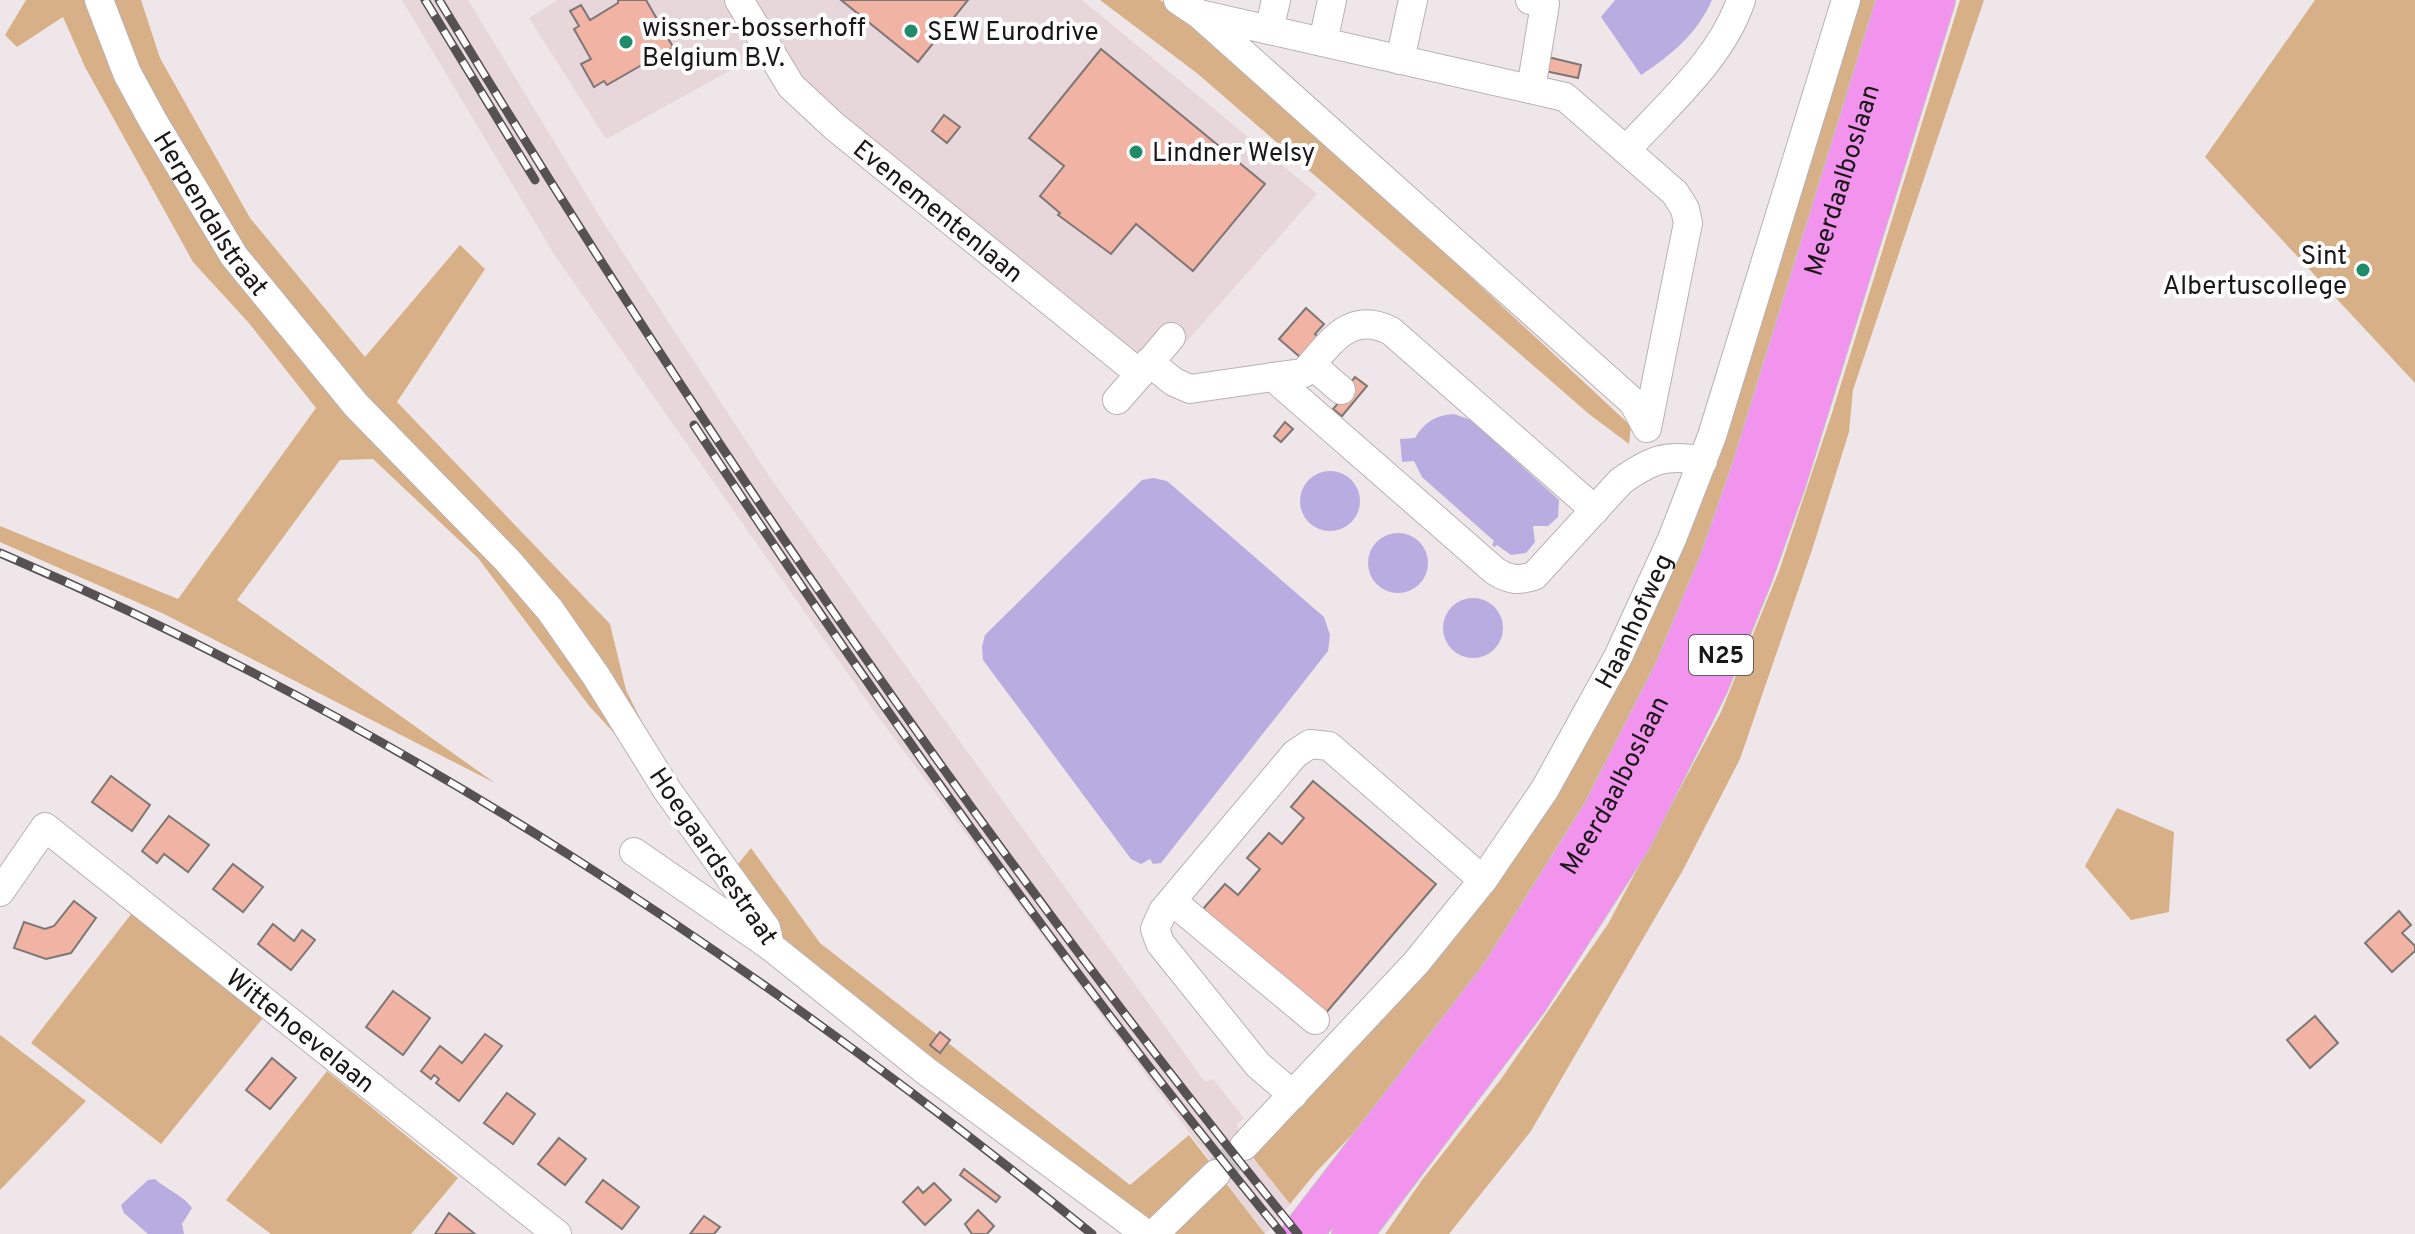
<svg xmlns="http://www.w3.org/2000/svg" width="2415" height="1234" viewBox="0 0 2415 1234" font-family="Overpass,sans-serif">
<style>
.built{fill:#e7d6da}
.green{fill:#d7b087}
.water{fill:#b9ace0}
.building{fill:#f0b3a4;stroke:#7e7775;stroke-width:2}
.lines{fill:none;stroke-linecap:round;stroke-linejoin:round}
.minor-tunnel{stroke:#cec7c9;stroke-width:28;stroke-dasharray:28 14;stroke-linecap:butt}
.minor-casing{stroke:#b9b1b3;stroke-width:30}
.highway-casing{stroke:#c3c3c3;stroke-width:42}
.minor{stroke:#fff;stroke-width:28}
.highway{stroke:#f293ed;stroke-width:40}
.rail-casing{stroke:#565253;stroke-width:9}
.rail{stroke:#fff;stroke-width:6;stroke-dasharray:18;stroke-linecap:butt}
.poi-dot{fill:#208b69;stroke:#fff;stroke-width:3}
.labels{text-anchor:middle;stroke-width:8;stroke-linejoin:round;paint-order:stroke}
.shield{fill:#fff;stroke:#5f5d5d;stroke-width:2}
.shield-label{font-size:24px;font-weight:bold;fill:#1a1718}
.poi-label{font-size:26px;fill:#1a1718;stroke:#fff;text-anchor:start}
.street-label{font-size:26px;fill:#1a1718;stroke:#fff}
</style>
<rect width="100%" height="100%" fill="#eee6e8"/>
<g class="built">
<polygon points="402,0 468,0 603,222 769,476 1205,1082 1213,1079 1244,1118 1237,1124 1240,1141 1290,1204 1265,1234 874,711 554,254"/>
<polygon points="558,0 1082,0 1317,194 1141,393 806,115 756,56 606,139 529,18"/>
</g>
<g class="green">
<polygon points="26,0 141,0 160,58 250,218 365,357 460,245 485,269 397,402 610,624 626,690 697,833 667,790 590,707 478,558 373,459 340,460 237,600 495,783 164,614 0,542 0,526 178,599 316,408 248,322 193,262 85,67 63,17 17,47 5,35"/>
<polygon points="1100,0 1160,0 1219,43 1631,426 1629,444 1589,414 1198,74"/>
<polygon points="1850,0 1877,0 1739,449 1702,553 1657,662 1590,798 1485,971 1399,1086 1317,1171 1290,1204 1251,1155 1413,978 1628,650"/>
<polygon points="1960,0 1984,0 1853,390 1849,432 1812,550 1740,759 1683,870 1531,1131 1449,1234 1385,1234 1422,1180 1501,1079 1608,924 1721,712 1779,571 1832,413"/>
<polygon points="2315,0 2415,0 2415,383 2205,157"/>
<polygon points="2117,808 2174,832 2169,912 2131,920 2085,866"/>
<polygon points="751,848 820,943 1130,1185 1189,1135 1265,1234 1158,1234 795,955 754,906 738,864"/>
<polygon points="132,913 263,1018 161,1144 31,1043"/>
<polygon points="0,1035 86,1101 0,1190"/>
<polygon points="327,1071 458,1178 411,1234 271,1234 226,1200"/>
</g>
<g class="water">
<path d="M1615,0H1712C1697,34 1671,55 1641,75L1601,17Z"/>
<path d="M1454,414L1471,420L1559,500L1558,517L1548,526H1533L1535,542L1526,553L1511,555L1497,545L1495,547L1492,545L1494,541L1422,477L1414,461L1402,462L1400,439L1415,438C1424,422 1436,415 1454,414Z"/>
<circle cx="1330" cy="501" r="30"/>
<polygon points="1153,478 1167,481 1324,617 1330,635 1328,651 1161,863 1153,864 1150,859 1141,864 1131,859 983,660 982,647 985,635 1142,480"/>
<circle cx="1398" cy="563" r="30"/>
<circle cx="1473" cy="628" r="30"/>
<path d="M155,1179C166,1189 184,1196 192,1208L182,1224L184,1234H148L124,1213L121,1205L148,1180Z"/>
</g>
<g class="building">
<polygon points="646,0 673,47 607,85 604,81 594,87 581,64 591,59 574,29 579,26 570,11 581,5 590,20 618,3 618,0"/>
<polygon points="841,0 968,0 918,62"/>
<polygon points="1101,49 1265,184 1193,271 1136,224 1111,254 1058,215 1060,213 1040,196 1064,166 1029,138"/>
<polygon points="1548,57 1581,65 1578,78 1545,71"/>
<polygon points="944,115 960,127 947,143 932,131"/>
<polygon points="1306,308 1324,324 1315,334 1318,337 1300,357 1279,339"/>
<polygon points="1355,377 1367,386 1342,416 1333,409 1341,400 1338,398"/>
<polygon points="1285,422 1293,429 1281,442 1274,436"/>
<polygon points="111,776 150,805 132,831 92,802"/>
<polygon points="1313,781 1436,884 1325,1014 1203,909 1225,884 1238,895 1260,869 1247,858 1269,833 1282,844 1304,818 1291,807"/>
<polygon points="169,816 209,845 188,872 164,854 157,863 142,851"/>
<polygon points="233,864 263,887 243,912 213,889"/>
<polygon points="74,901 96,918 71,953 46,959 14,948 24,922 45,929 54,926"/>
<polygon points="2399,911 2411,925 2402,933 2415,946 2415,951 2392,972 2365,943"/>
<polygon points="273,924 294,941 302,930 315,940 291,970 258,944"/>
<polygon points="393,991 430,1018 403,1055 366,1027"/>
<polygon points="2315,1016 2338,1043 2310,1068 2287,1040"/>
<polygon points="940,1032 950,1040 940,1053 930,1045"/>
<polygon points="485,1034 502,1046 459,1101 436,1083 439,1079 437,1077 434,1075 431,1079 421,1071 440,1046 462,1063"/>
<polygon points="272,1058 296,1078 270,1109 246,1090"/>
<polygon points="507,1093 535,1114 513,1144 484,1123"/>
<polygon points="559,1138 586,1159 565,1185 538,1164"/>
<polygon points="964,1169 1000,1197 996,1202 960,1175"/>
<polygon points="603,1180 639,1207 622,1229 586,1202"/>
<polygon points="934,1183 951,1200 925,1225 903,1202 918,1187 923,1193"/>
<polygon points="978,1210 994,1226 987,1234 972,1234 965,1224"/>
<polygon points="449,1213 475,1234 435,1234"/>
<polygon points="704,1216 720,1227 714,1234 690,1234"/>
</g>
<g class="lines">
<polyline class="minor-tunnel" points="1216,1174 1244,1146"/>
<g class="minor-casing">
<g id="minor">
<path id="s1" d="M99,0L127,73L153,121L234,256L356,405L507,560L550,610L596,676L667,790L766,928L770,946"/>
<path id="s2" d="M739,0L791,86L834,126L1140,374L1117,400"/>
<polyline points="1178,0 1199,14 1633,402 1647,428 1688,223 1685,209 1675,193 1565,97 1199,14"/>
<polyline points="1530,0 1545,4 1531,89"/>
<polyline points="1269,30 1276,0"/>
<polyline points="1323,42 1332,0"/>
<polyline points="1400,60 1413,0"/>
<path d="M1626,150C1667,105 1722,58 1741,0"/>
<path d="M1149,362L1174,382L1190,389L1273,377L1495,571C1509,580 1518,581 1534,576L1621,481C1651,460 1666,453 1703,461"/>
<polyline points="1312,365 1341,390"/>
<polyline points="1140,374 1171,337"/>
<path d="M1273,377L1304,373C1329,345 1349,309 1391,331L1595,510"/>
<polyline points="634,852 770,946 926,1071 1146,1234"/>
<path id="s3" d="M0,892L45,827L557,1234"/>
<polyline points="1172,901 1315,1020"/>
<polyline points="1293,1095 1258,1065 1160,943 1155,929 1163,911 1295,754 1310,744 1329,746 1483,880"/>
<path id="s4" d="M1244,1146L1416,963L1483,880L1545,789L1618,657L1672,539L1712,436L1846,0"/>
<polyline points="1154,1234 1216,1174"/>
</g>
</g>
<g class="highway-casing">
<g id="highway">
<path id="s5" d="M1302,1234L1501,975L1602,814L1675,670L1720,561L1752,469L1897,0"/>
<polyline points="1352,1234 1528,1000 1631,840 1708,685 1753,574 1786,481 1935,0"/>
</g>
</g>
<use href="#minor" class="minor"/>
<use href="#highway" class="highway"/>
<g class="rail-casing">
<g id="rail">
<polyline points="425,0 535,180"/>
<path d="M439,0C698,429 982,845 1298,1234"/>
<path d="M694,425C876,702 1072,978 1282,1234"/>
<path d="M0,553C398,723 757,962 1092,1234"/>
</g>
</g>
<use href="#rail" class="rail"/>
</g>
<g class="poi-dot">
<circle cx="911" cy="31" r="8"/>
<circle cx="626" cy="42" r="8"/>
<circle cx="1136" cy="152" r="8"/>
<circle cx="2363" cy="270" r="8"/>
</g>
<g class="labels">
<rect class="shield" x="1689" y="635" width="64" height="40" rx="6"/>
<g class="shield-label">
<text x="1721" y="663">N25</text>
</g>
<g class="poi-label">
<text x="642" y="36">wissner-bosserhoff<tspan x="642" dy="30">Belgium B.V.</tspan></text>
<text x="927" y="40">SEW Eurodrive</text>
<text x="1152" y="161">Lindner Welsy</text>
<text x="2347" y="264" text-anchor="end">Sint<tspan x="2347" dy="30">Albertuscollege</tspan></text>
</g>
<g class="street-label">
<text dy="9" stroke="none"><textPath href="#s5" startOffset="1196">Meerdaalboslaan</textPath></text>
<text dy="9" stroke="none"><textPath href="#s2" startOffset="294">Evenementenlaan</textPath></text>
<text dy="9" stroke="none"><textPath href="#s1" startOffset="242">Herpendalstraat</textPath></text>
<text dy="9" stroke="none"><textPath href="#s4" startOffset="658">Haanhofweg</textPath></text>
<text dy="9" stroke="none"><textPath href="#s5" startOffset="548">Meerdaalboslaan</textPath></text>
<text transform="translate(714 856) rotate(56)" y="9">Hoegaardsestraat</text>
<text dy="9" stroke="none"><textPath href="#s3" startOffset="406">Wittehoevelaan</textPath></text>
</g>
</g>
</svg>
